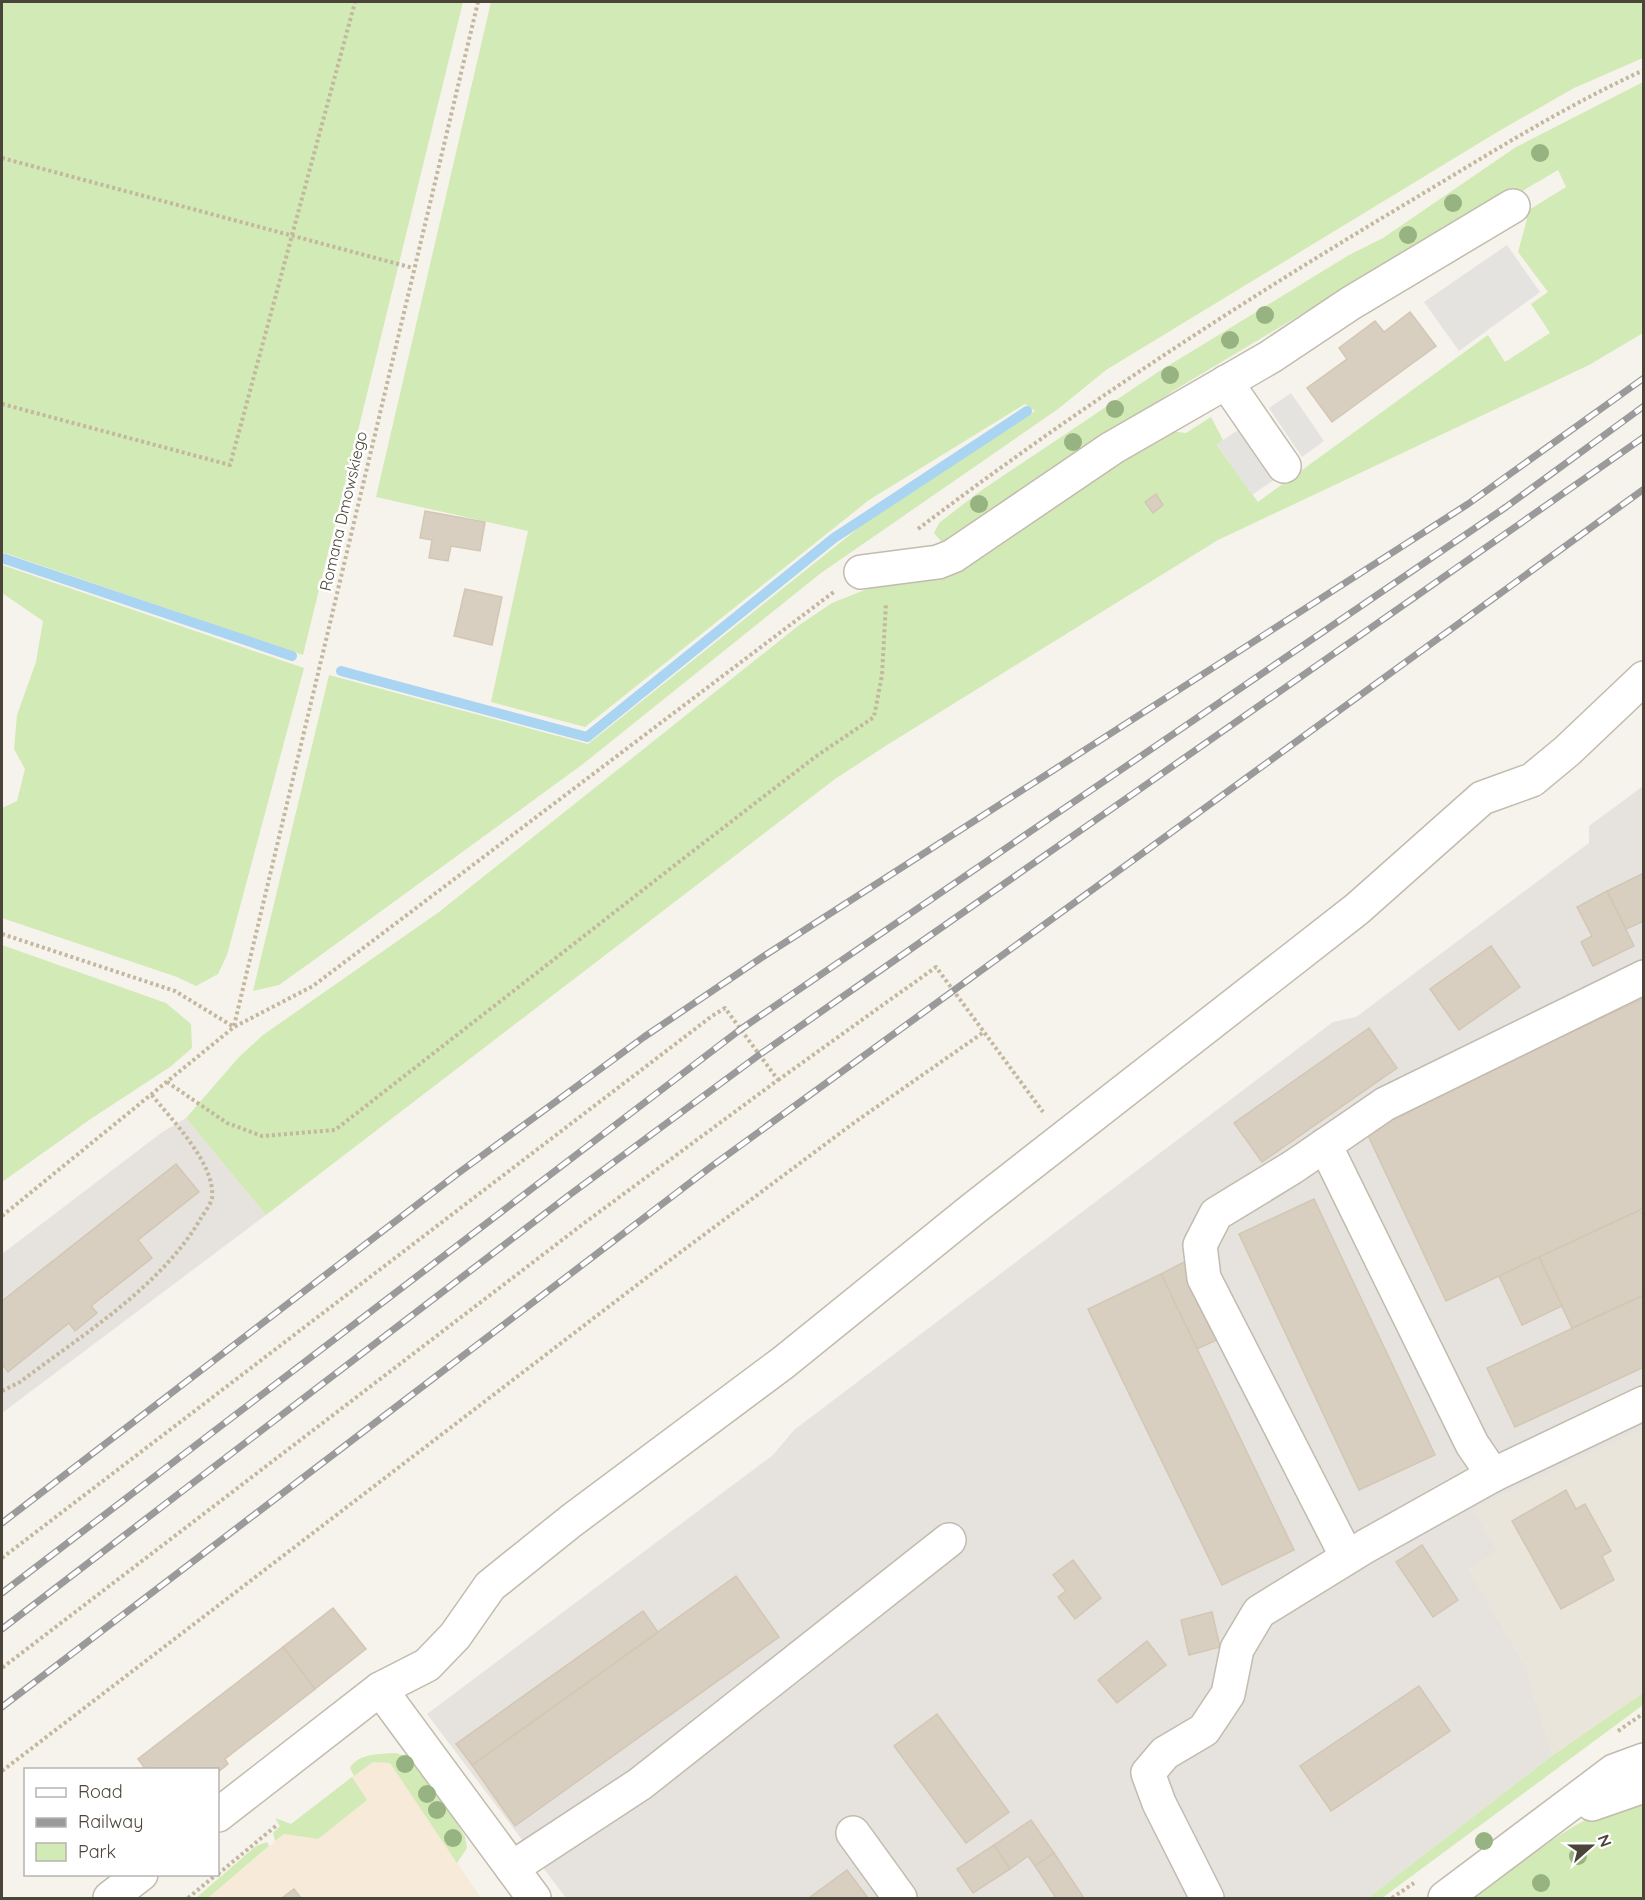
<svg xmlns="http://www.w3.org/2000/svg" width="1645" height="1900" viewBox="0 0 1645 1900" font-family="Quicksand,sans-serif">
<rect width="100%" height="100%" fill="#f6f3ec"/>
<polygon fill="#eae5da" points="1643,1430 1643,1693 1553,1755 1524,1664 1467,1569 1496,1550 1473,1509"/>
<polygon fill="#f7ead8" points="373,1762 390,1763 481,1898 208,1898 284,1834 318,1839 366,1800 352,1777"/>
<g fill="#e6e2dd">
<polygon points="1643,786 1643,1430 1473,1509 1497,1551 1468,1569 1524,1664 1553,1755 1368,1898 566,1898 427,1714 773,1455 794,1430 1333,1022 1356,1017 1589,843 1589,826"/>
<polygon points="186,1118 266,1215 2,1413 2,1254 161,1133"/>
</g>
<g fill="#d2eab5">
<polygon points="2,2 463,2 303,655 2,552"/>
<polygon points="491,2 1643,2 1643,58 1574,88 1499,131 1106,370 1058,409 821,573 583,764 314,960 279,985 253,991 329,675 588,744 906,490 1035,411 1025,404 869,500 585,727 491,702 528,531 376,497"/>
<polygon points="1643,82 1643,333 1589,365 1218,540 887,745 835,779 266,1215 186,1118 239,1057 263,1035 439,912 798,626 832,603 867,589 967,563 1048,506 1170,431 1186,433 1211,417 1223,440 1217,445 1258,502 1488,335 1505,362 1550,333 1531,304 1548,292 1518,252 1527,219 1524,213 1566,187 1558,170 1514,196 1509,190 1173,391 1122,428 1032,482 945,546 934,533 939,523 979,492 1158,372 1349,255 1383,238 1516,147"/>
<polygon points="2,565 304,668 227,955 218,974 196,986 177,977 2,918 2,808 17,801 25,769 14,749 17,715 36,662 43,621 2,593"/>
<polygon points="2,945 166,1003 191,1024 192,1048 170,1067 92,1118 2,1182"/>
<polygon points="1643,1693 1643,1705 1382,1898 1368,1898 1553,1755"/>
<path d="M395,1753l17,5 28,36 25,43 2,11 -10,15 -67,-100 -17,-1 -19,14 -4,-8c8,-15 31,-14 45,-15z"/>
<polygon points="352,1777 367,1800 318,1839 284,1834 275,1841 273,1833 280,1826 275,1818 291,1824"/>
<path d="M1643,1797v101h-172c56,-36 105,-85 172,-101z"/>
<polygon points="267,1842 269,1846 208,1898 196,1898 256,1846"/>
</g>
<g fill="#e5e3e0">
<polygon points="1507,245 1540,292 1459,351 1424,302"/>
<polygon points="1291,393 1324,441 1302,457 1269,408"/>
<polygon points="1238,430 1274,480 1252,495 1217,444"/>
</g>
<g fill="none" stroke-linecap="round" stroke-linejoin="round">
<g stroke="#a9d4f2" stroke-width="10">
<polyline points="2,558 292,656"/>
<polyline points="341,671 587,737 834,538 1027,411"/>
</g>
</g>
<g fill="#d8cfc1" stroke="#d3c7b4" stroke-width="1.5">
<polygon points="1410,312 1436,346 1332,422 1307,388 1347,359 1339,348 1375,321 1384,332"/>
<polygon points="1156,494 1163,505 1153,513 1145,502"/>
<polygon points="425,511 485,522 480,551 451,546 448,561 429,558 432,540 420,538"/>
<polygon points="465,589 502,597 492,645 454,636"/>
<polygon points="1644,873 1644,921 1626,929 1607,891"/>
<polygon points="1607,891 1634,946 1593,966 1581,942 1592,936 1577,907"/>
<polygon points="1491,946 1520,987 1459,1030 1430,989"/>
<polygon points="1644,998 1644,1208 1446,1301 1365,1129"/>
<polygon points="1369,1028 1397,1068 1262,1162 1234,1123"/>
<polygon points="176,1164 199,1192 138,1240 152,1258 91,1306 97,1313 75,1331 69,1323 8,1372 2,1364 2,1301"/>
<polygon points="1314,1199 1435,1455 1359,1490 1239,1234"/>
<polygon points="1640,1210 1644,1217 1644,1295 1572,1328 1539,1257"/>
<polygon points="1539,1257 1562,1306 1522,1325 1499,1276"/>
<polygon points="1184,1262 1221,1338 1197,1349 1161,1274"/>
<polygon points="1161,1274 1294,1550 1222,1585 1088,1309"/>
<polygon points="1644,1295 1644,1367 1515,1427 1487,1368"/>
<polygon points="1566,1490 1576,1509 1585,1504 1611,1551 1602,1556 1614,1580 1561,1609 1512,1521"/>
<polygon points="1422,1545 1458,1600 1433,1617 1396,1562"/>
<polygon points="1073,1560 1101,1598 1075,1619 1058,1597 1066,1591 1053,1575"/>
<polygon points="736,1576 779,1637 515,1826 472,1765"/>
<polygon points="333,1608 366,1649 315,1689 283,1647"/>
<polygon points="643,1611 658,1632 472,1765 456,1744"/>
<polygon points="1212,1612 1220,1647 1189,1655 1181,1620"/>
<polygon points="1147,1641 1166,1665 1117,1703 1098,1680"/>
<polygon points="283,1647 315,1689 225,1759 228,1764 218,1772 218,1770 146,1770 138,1759"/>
<polygon points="1419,1686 1450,1731 1331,1811 1300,1766"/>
<polygon points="937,1714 1009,1812 966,1843 894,1746"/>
<polygon points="1031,1820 1054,1853 1035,1866 1028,1856 1010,1869 994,1845"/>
<polygon points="994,1845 1010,1869 973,1893 957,1869"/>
<polygon points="1054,1853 1084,1898 1056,1898 1035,1866"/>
<polygon points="847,1870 868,1898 809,1898"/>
<polygon points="294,1889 301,1898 282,1898"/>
</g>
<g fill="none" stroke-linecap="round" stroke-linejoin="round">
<g stroke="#c2bbae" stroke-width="36">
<g id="minor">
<polyline points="1226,382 1284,466"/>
<polyline points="861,572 938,562 953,556 1112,448 1270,357 1351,303 1513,206"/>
<polyline points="1325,1145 1472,1444 1493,1475"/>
<polyline points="1347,1557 1204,1278 1200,1245 1216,1214 1293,1167 1385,1104 1644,977"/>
<polyline points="380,1689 534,1898"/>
<polyline points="1592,1804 1644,1786"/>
<polyline points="218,1815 380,1689 427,1665 455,1636 490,1586 571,1521 784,1362 973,1209 1357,909 1482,798 1532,780 1567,751 1644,678"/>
<polyline points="853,1833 900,1898"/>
<polyline points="512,1868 640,1784 949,1540"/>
<polyline points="110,1898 141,1874"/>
<polyline points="1207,1898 1159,1803 1148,1773 1165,1753 1204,1730 1228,1694 1237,1649 1259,1612 1366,1546 1493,1475 1644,1403"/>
<polyline points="1445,1898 1614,1771 1644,1760"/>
</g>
</g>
<g stroke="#c4b79f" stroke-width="4" stroke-dasharray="3 3" stroke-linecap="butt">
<polyline points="2,158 413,268"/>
<polyline points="2,404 230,465 355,2"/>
<path d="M918,529c154,-117 318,-224 484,-323 79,-47 157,-97 242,-136"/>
<polyline points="2,934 175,991 234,1027"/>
<polyline points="234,1026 478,2"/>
<polyline points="778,1080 936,967 1043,1112"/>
<polyline points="167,1082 227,1123 262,1136 335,1130 684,858 815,757 874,717 882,675 886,603"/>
<polyline points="2,1216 234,1027 313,986 835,591"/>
<path d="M2,1391l18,-9c62,-47 142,-96 181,-164 3,-5 10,-14 11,-20 4,-34 -41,-79 -61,-104"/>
<polyline points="2,1558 712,1016 725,1008 778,1080 587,1221 2,1668"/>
<polyline points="1618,1731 1644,1713"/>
<polyline points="2,1771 650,1275 855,1122 984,1032"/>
<polyline points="218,1874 277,1825"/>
<polyline points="188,1898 217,1874"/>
<polyline points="1392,1898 1414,1883"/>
</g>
<use href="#minor" stroke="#fff" stroke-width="33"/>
<g stroke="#9a9a9a" stroke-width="7">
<g id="rail">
<polyline points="2,1523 457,1174 644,1037 764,956 1468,504 1644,378"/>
<polyline points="2,1593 741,1029 1506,507 1644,406"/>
<polyline points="2,1629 568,1196 759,1055 1644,437"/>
<polyline points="2,1707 712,1166 1644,489"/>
</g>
</g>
<use href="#rail" stroke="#fff" stroke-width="4.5" stroke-dasharray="14" stroke-linecap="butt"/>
</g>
<g fill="#97b381">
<circle cx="1540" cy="153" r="9"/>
<circle cx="1453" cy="203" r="9"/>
<circle cx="1408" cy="235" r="9"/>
<circle cx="1265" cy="315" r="9"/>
<circle cx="1230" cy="340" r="9"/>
<circle cx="1170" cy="375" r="9"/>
<circle cx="1115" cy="409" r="9"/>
<circle cx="1073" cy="442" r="9"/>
<circle cx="979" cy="504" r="9"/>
<circle cx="405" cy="1764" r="9"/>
<circle cx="427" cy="1794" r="9"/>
<circle cx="437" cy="1810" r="9"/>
<circle cx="453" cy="1838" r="9"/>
<circle cx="1484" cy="1841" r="9"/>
<circle cx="1578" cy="1856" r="9"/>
<circle cx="1541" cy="1883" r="9"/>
</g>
<g text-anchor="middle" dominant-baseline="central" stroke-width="5" stroke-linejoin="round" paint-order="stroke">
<g font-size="16" fill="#4b4439" stroke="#fff">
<text transform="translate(343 511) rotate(-77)">Romana Dmowskiego</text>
</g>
</g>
<rect width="1645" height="1900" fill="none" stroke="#4b4439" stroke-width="6"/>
<rect x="24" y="1768" width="195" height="108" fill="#ffffff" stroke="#b7b4b0" stroke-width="1.5"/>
<rect x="36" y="1788" width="30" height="9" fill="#ffffff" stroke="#b7b4b0" stroke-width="1.5"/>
<text x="78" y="1798" font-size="18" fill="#4b4439">Road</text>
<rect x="36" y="1818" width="30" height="9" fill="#9a9a9a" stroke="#b7b4b0" stroke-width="1.5"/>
<text x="78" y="1828" font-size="18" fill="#4b4439">Railway</text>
<rect x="36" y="1843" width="30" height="18" fill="#d2eab5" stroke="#b7b4b0" stroke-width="1.5"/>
<text x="78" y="1858" font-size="18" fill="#4b4439">Park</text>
<g transform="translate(1591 1846) rotate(69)" stroke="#ffffff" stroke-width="4.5" paint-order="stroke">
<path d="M0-4.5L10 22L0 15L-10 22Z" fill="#4b4439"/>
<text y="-9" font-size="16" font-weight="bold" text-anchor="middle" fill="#4b4439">N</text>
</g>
</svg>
